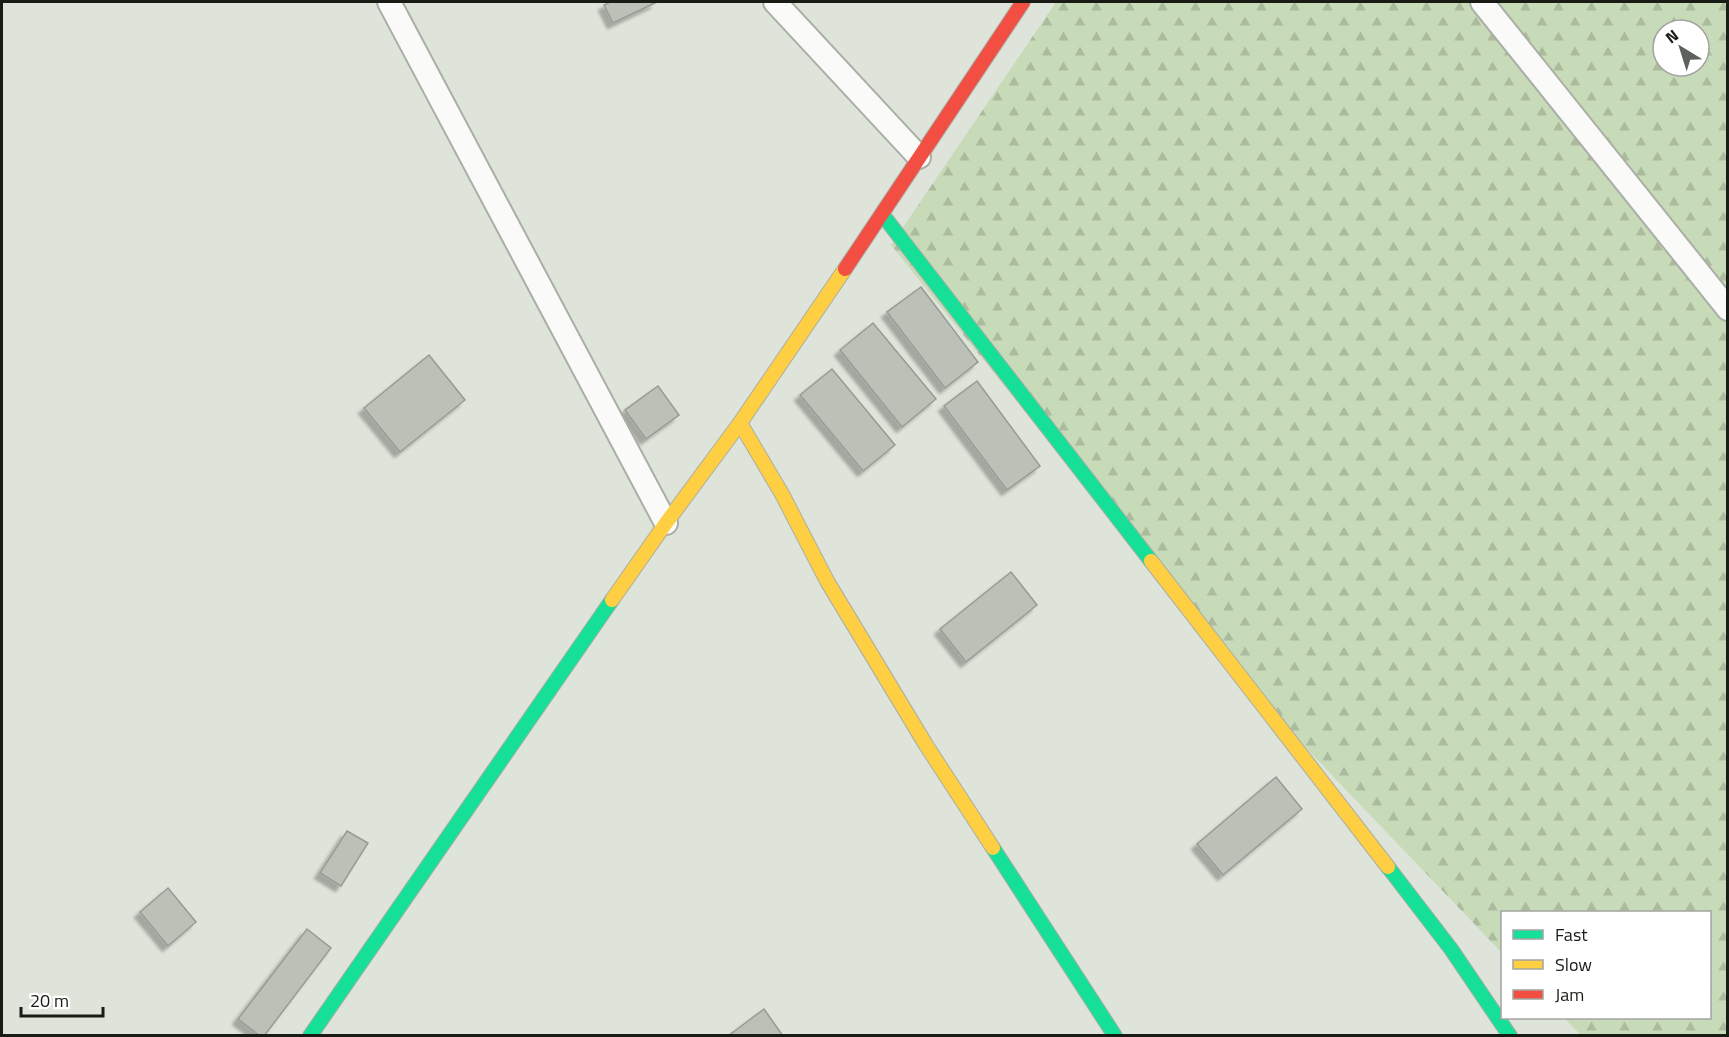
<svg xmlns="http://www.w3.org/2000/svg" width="1729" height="1037" viewBox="0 0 1729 1037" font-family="'Titillium Web',sans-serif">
<defs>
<pattern id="forest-firs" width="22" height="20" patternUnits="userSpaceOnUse" patternTransform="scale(1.5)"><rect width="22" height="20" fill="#c8dbb9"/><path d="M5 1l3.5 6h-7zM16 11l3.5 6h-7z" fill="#abbb9e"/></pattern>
<filter id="shadow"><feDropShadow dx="-5.5" dy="5.5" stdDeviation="1.5" flood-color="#0004"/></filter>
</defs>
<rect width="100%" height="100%" fill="#dee4d9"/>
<path fill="url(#forest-firs)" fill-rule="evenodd" d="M1056,2h671v1033h-146l-17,-17h146v-106h-208v41l-263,-275 -348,-433zM1663,30h36v36h-36z"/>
<g fill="#bcc1b8" stroke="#979b94" stroke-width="1.5" filter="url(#shadow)">
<polygon points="610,2 657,2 613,23 604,5"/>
<polygon points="921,287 978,362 945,388 887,312"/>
<polygon points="873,323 936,399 902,427 840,350"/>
<polygon points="429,355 465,400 400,452 364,408"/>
<polygon points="832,369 895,445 863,471 800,395"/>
<polygon points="977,381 1040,466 1007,490 944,406"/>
<polygon points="658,386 679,415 646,439 625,410"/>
<polygon points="1011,572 1037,605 966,662 940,629"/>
<polygon points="1276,777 1302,809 1223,875 1197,844"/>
<polygon points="347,831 368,843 341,886 320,873"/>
<polygon points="168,888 196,922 168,946 140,912"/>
<polygon points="307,929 331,948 264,1036 260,1036 238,1019"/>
<polygon points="764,1009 783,1036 728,1036"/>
</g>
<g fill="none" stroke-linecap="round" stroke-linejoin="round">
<g stroke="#aaaea6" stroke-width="26">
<g id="street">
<polyline points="389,2 666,523"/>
<polyline points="775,2 919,157"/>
<polyline points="1482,2 1728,309"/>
</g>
</g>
<g stroke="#aaaea6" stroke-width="16">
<g id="fast">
<polyline points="882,214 1151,561"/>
<polyline points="993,848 1115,1036"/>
<polyline points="1388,867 1451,949 1510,1036"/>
<polyline points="310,1036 612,600"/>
</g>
</g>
<g stroke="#aaaea6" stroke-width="16">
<g id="slow">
<polyline points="740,423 782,494 827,581 926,745 993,848"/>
<polyline points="1151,561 1388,867"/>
<polyline points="612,600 666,523 740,423 845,269"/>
</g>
</g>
<g stroke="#aaaea6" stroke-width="16">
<polyline id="jam" points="845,269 1023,2"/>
</g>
<use href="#street" stroke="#fafbf9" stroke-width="22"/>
<use href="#fast" stroke="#16e098" stroke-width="14"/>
<use href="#slow" stroke="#ffcf43" stroke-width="14"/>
<use href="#jam" stroke="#f24e42" stroke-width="14"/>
</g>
<rect width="1729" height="1037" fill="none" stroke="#181c15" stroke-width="6"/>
<rect x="1501" y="911" width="210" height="108" fill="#ffffff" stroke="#a3a4a1" stroke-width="1.5"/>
<rect x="1513" y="930" width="30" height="9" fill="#16e098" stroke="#a3a4a1" stroke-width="1.5"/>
<text x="1555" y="941" font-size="18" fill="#181c15">Fast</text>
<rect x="1513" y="960" width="30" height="9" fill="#ffcf43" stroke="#a3a4a1" stroke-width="1.5"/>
<text x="1555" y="971" font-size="18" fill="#181c15">Slow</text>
<rect x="1513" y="990" width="30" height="9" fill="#f24e42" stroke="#a3a4a1" stroke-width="1.5"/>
<text x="1555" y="1001" font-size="18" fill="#181c15">Jam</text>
<g transform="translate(1681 48) rotate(322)"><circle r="28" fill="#ffffff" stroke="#a3a4a1" stroke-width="1.5"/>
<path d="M0-4.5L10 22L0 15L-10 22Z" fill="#5d625a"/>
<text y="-9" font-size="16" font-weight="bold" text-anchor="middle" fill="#181c15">N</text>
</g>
<path d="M21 1007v9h82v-9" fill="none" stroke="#181c15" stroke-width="3"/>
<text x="30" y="1007" font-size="18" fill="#181c15" stroke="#ffffff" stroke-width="4.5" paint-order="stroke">20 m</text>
</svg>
